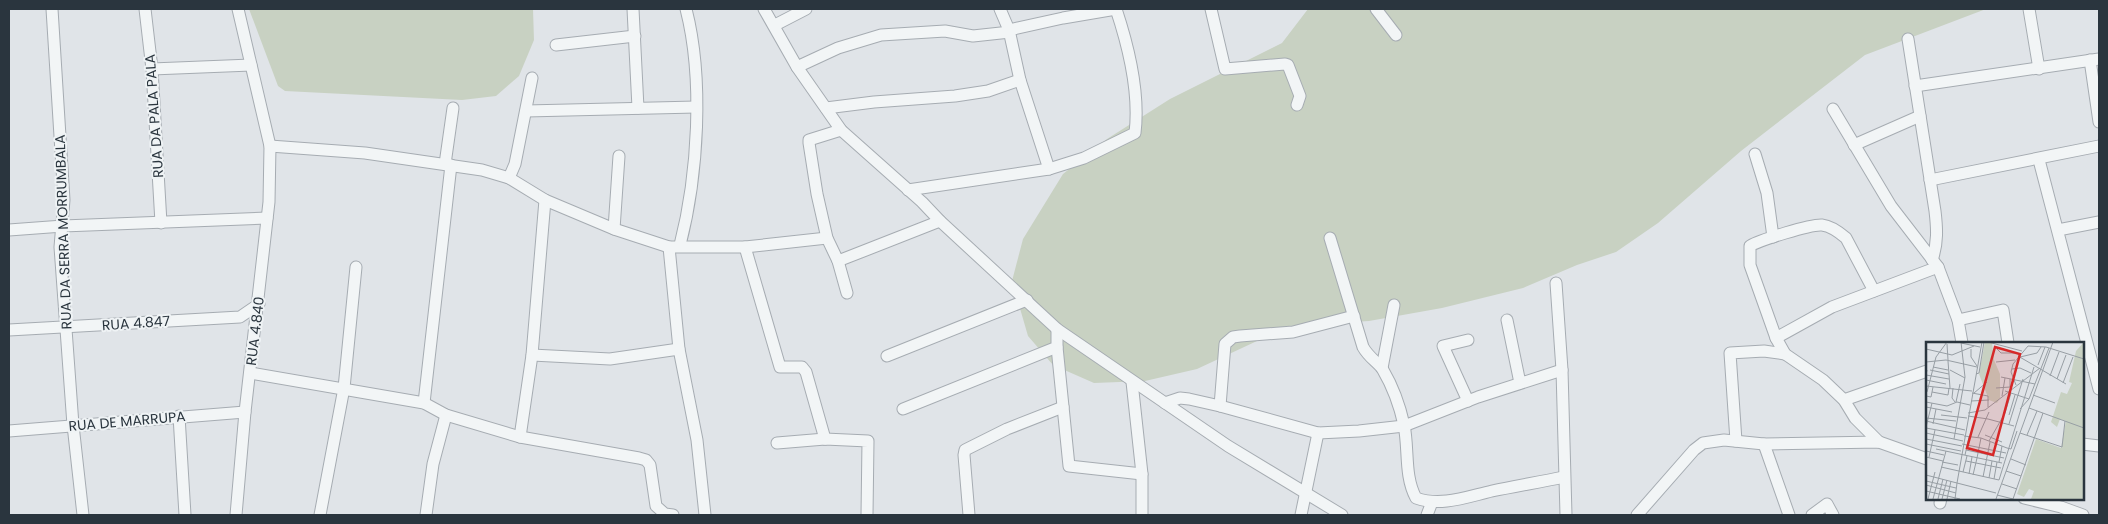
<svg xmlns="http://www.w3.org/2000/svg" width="2108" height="524" viewBox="0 0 2108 524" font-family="Poppins,sans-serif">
<rect width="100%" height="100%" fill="#e0e4e8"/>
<g fill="#c8d1c2">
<polygon points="249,9 533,9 534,40 519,76 496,96 462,100 285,91 278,86"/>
<polygon points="1308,9 1986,9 1865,55 1741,151 1658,223 1616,252 1577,265 1523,288 1442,308 1369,321 1289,326 1197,369 1145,381 1094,383 1053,365 1028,336 1012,281 1023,239 1063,174 1107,139 1170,99 1282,43"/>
</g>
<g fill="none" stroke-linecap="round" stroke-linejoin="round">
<g stroke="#a6acb2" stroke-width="13">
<g id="minor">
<polyline points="52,9 64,200 60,247 73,425 83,515"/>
<polyline points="145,9 152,69 161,223"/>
<polyline points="633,9 638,108"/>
<polyline points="764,9 797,67 841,130 922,202 940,221 1057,329 1228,446 1342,515"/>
<polyline points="1000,9 1009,30 1020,80 1049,169"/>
<polyline points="1211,9 1225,69 1285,64 1288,65 1300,96 1297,105"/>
<polyline points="1376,9 1396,35"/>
<polyline points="2029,9 2039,69"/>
<polyline points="775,25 806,9"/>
<polyline points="1009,30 1063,18 1116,9"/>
<path d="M1908,39l27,172c2,17 3,32 -3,49"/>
<polyline points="556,45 635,36"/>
<polyline points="2090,60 2099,122"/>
<polyline points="797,67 838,48 881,35 945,31 973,36 1010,32"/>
<polyline points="152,69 251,65"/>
<polyline points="1915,86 2099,59"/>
<polyline points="826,108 874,102 955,96 988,91 1020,80"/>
<polyline points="1833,109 1891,206 1938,267 1958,320 1962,343"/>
<polyline points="526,111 696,107"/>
<polyline points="841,130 809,140 809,143 817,194 827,238 838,261 847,293"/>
<polyline points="1854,145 1920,116"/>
<polyline points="270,146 365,153 482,170 509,178 545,200 614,229 669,247 745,247 827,238"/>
<polyline points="1755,154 1767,193 1773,237"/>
<polyline points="2039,160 2099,389"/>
<polyline points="445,164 453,108"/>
<polyline points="509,178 515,164 532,78"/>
<polyline points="1930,180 2099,146"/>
<path d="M908,190l141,-21 35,-11 51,-25c5,-41 -6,-85 -19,-124"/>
<polyline points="614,229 619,156"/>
<polyline points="9,230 63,226 267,218"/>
<polyline points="2058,230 2099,222"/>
<path d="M1330,238l33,109c6,11 16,16 20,23 10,17 17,37 21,55 5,24 0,51 12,73 25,9 50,-1 76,-7 24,-5 48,-9 72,-14"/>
<path d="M680,245c18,-70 24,-166 6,-236"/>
<polyline points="669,247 679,349 697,440 705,515"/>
<polyline points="745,247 780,367 802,367 806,372 825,439"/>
<polyline points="838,261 940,221"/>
<polyline points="1556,283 1562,370 1566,515"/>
<path d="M1874,291l-28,-53c-7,-6 -15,-12 -24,-13 -11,-1 -62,15 -72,21v19l26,73 9,16 38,26 21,20 11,18 24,24"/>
<polyline points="1507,320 1520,383"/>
<polyline points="1958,320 2003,310 2008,343"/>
<polyline points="9,330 240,317 259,304"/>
<polyline points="1776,338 1832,307 1938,267"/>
<polyline points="1057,347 1069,466 1142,474"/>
<polyline points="532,355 610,359 679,349"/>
<polyline points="887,356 1027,300"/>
<polyline points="1382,368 1394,305"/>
<polyline points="250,373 424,403 446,415 520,437 639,458 646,460 650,465 656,506 665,514 673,515"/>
<polyline points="1132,382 1142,474 1142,515"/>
<polyline points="1844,400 1927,371"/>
<polyline points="1468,401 1443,346 1468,340"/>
<polyline points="424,403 451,165"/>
<polyline points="1165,403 1180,398 1189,399 1220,406 1318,433 1359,431 1404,426 1478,397 1562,370"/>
<polyline points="1220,406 1225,344 1233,337 1240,336 1293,332 1354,316"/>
<polyline points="903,409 1057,347 1057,329"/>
<polyline points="179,416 185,515"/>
<polyline points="9,431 245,412"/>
<polyline points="520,437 532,355 545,200"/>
<polyline points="1736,441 1730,353 1764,351 1785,354"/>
<polyline points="777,443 825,439 868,441 867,515"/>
<polyline points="1764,444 1789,515"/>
<polyline points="2082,444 2099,446"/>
<polyline points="2024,498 2061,507 2083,515"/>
<polyline points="1940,503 1941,498"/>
<polyline points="236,515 245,412 269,202 270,146 238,9"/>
<polyline points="320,515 344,388 356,267"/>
<polyline points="426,515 433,464 446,415"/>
<polyline points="969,515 964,455 965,450 1007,429 1063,407"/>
<polyline points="1301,515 1318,433"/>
<polyline points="1427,515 1432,502"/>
<polyline points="1637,515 1694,450 1703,443 1724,440 1764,444 1879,442 1927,459"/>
<polyline points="1812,515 1827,504 1833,515"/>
</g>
</g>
<use href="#minor" stroke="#f2f5f6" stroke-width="11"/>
</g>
<g text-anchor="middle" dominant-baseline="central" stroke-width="4" stroke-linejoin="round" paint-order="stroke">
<g font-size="14" fill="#2a353e" stroke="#eff3f5">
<text transform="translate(154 116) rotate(-94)">RUA DA PALA PALA</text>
<text transform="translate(63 232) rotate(-92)">RUA DA SERRA MORRUMBALA</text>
<text transform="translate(136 323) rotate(-4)">RUA 4.847</text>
<text transform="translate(255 331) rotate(-83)">RUA 4.840</text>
<text transform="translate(127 421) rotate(-5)">RUA DE MARRUPA</text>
</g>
</g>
<g transform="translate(1926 342)">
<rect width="158" height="158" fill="#e0e4e8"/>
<path d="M59,0h7l2,18 6,14v24l-3,5 -8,-3 -10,-26zM157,1v156h-52l3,-8 -5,-2 -5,8 -7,-3 19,-55 25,9 5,-27 -6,-2 -3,8 -6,-5 10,-30 6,2 5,-11 -3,-1 7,-31z" fill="#c8d1c2"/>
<path fill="none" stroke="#979ea4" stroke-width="1" d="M56,0l-25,141 39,10M62,0l34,9M35,1l19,4M21,2l1,16M0,7l26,6 22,-9M45,7v8l6,9M71,7l4,4h15M92,14l48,28M94,15l17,-4 4,-6M22,19l2,27M0,20l20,-2 31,7M70,20l19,-2M112,23l7,-18M7,25l15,3M86,27l8,-1 11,5M1,28l-1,5 23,4M4,28l19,4M24,28l15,8M50,32l3,-1 5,-31M124,34l9,-24M75,35l34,7M131,37l9,-24M0,38l20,4M137,41l10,-26M90,43l-5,-13 2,-8 15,-18 18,1 38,12M0,44l46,5M27,46l-1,10 3,4M70,46l14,-1v-8M79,49l24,8M1,50l9,-35 11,-15M6,50l16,3 1,-7M46,51l16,3v11M48,51l13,-11M107,53l22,8M0,54l5,1 2,-10M76,54l3,-18M45,59l18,-1M0,60l21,4 10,-4 13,3M30,60l4,-18M0,65l26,5M103,66l55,20M94,67l9,-10 20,-51M42,71l17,-3 55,-42M15,73l26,3M83,73l6,-20M42,74l20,3M0,76l30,3M62,77l26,7M0,79l39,9M7,82l3,-15M83,82l14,-45M0,85l6,-24M0,86l38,7M0,91l37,8M94,91l42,14 3,-26M59,93l17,7M101,93l10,-24M38,94l17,2 26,10M52,95l11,-25M0,97l36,7M28,97l11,-62 -4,-35M63,99l16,-28 6,-20M0,102l35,7M36,102l44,9M81,106l4,1 6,-18M10,107l66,14M40,108l38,8M0,109l18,4M39,113l4,-18M0,115l17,4M3,115l6,-27M51,116l4,-20M85,117l15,6M40,119l35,7M16,120l16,3M73,120l3,-16M15,125l58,13M80,129l15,5M37,130l4,-16M43,132l3,-17M0,133l31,8 -2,16M47,133l4,-17M57,135l7,-35M63,136l3,-17M68,137l3,-17M73,138l35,-113M0,139l30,7M76,142l15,5M0,143l30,8M0,149l34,8M71,153l16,4M2,157l7,-27M7,157l13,-48M12,157l5,-20M16,157l5,-19M21,157l4,-18M70,157l57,-157M87,157l30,-86"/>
<path fill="#d62828" fill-opacity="0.15" stroke="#d62828" stroke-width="2.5" d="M69,5l25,7 -27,101 -26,-7z"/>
<rect width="158" height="158" fill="none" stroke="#2a353e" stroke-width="2.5"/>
</g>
<rect width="2108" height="524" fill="none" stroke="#2a353e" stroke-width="20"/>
</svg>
